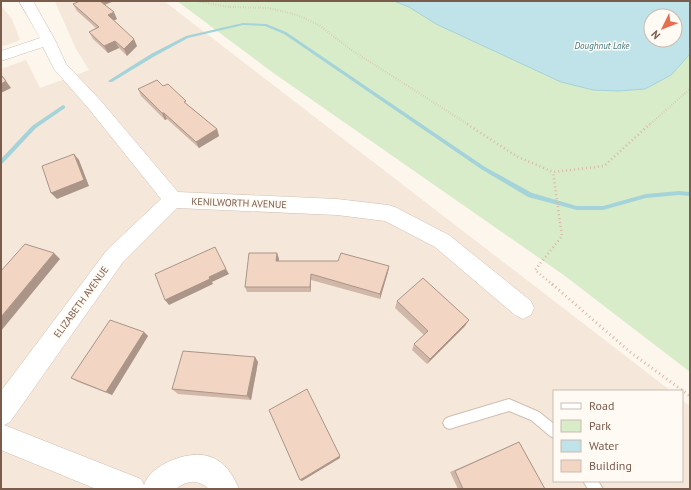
<svg xmlns="http://www.w3.org/2000/svg" width="691" height="490" viewBox="0 0 691 490" font-family="'PT Sans',sans-serif">
<rect width="100%" height="100%" fill="#fdf6ec"/>
<g fill="#f5e8da">
<polygon points="54,1 164,1 671,391 554,391 554,481 682,481 682,400 690,406 690,489 1,489 1,69 26,60 40,88 89,70 76,49 56,4"/>
<polygon points="1,6 12,19 20,40 1,47"/>
</g>
<path fill="#d8ecc9" fill-rule="evenodd" d="M177,1h513v371l-125,-96 -293,-204zM651,16h24v24h-24z"/>
<path fill="#bfe3e8" stroke="#a5d3da" fill-rule="evenodd" d="M394,1h296v53l-19,21 -26,14 -27,2 -25,-1 -32,-8 -125,-58 -27,-17zM651,16h24v24h-24z"/>
<g fill="none" stroke-linecap="round" stroke-linejoin="round">
<g fill="#a5d3da" fill-rule="evenodd">
<polygon points="243,23 266,24 286,32 485,167 532,193 577,206 603,206 646,194 679,191 690,192 690,196 679,195 646,198 603,210 577,210 528,197 481,169 284,34 265,26 243,25 188,38 155,56 112,82 110,82 108,81 151,54 186,36"/>
<polygon points="63,105 65,106 65,108 36,128 3,163 1,164 1,159 32,126"/>
</g>
<g stroke="#d1beb0" stroke-width="2">
<g id="service">
<polygon points="509,399 539,412 554,424 554,438 550,436 531,420 509,411 449,429 445,427 443,423 445,419 449,417"/>
<polygon points="583,481 598,481 603,489 588,489"/>
</g>
</g>
<g stroke="#d1beb0" stroke-width="1">
<path id="minor" d="M19,1h14l22,39 11,24 35,37 77,91 159,7 51,6 7,2 54,28 82,66 3,7 -3,7 -8,4 -8,-4 -80,-68 -50,-26 -48,-6 -160,-7 -54,54 -113,160 -6,3 137,54 3,6c4,-12 15,-19 26,-24 33,-14 56,-5 69,28h-30c-11,-10 -22,-9 -33,0h-80l-95,-39v-59l106,-141 54,-51 -72,-90 -35,-40 -11,-22 -42,14v-10l39,-13z"/>
</g>
<g stroke="#d9b8a5" stroke-width="2" stroke-dasharray="0.5 2" stroke-linecap="butt">
<polyline points="196,1 229,7 268,8 297,15 319,25 350,49 469,125"/>
<polyline points="649,125 690,89"/>
</g>
<g stroke="#d9b8a5" stroke-width="2.5" stroke-dasharray="1 3" stroke-linecap="butt">
<polyline points="467,124 516,156 553,172 604,166 650,124"/>
<polyline points="553,285 535,270 562,236 553,172"/>
</g>
<polyline stroke="#d9b8a5" stroke-width="3" stroke-dasharray="1 3.5" stroke-linecap="butt" points="552,284 630,352 690,396"/>
<use href="#service" fill="#fff" fill-rule="evenodd"/>
<use href="#minor" fill="#fff" fill-rule="evenodd"/>
</g>
<g fill="#d1b7a8">
<polygon points="75,1 114,1 105,5 117,19 114,20 137,46 127,56 119,48 108,53 93,39 89,32 96,28 77,11 73,4 77,3"/>
<polygon points="163,86 188,105 217,129 219,136 199,148 167,119 165,120 141,96 138,89"/>
<polygon points="277,253 279,259 278,261 389,266 388,272 380,299 311,280 311,292 247,292 245,287"/>
<polygon points="397,301 465,326 427,364 412,350 414,344 424,335 395,308"/>
<polygon points="144,332 148,336 112,395 78,382 71,378"/>
<polygon points="255,357 258,362 251,400 178,394 172,389"/>
<polygon points="519,442 545,489 458,489 450,472"/>
</g>
<g fill="#aa9588">
<polygon points="99,1 114,1 101,6"/>
<polygon points="114,12 117,19 111,22 108,15"/>
<polygon points="134,39 137,46 127,56 124,49"/>
<polygon points="115,41 119,48 108,53 104,46"/>
<polygon points="1,74 11,88 1,93"/>
<polygon points="162,113 164,113 167,119 165,120"/>
<polygon points="217,129 219,136 199,148 196,142"/>
<polygon points="74,154 79,160 89,186 57,199 51,193"/>
<polygon points="54,253 60,259 1,331 1,317"/>
<polygon points="277,253 279,259 278,266 276,261"/>
<polygon points="389,266 388,272 380,299 380,294"/>
<polygon points="226,269 229,274 212,282 213,284 169,305 165,300 209,277"/>
<polygon points="311,274 311,292 310,287"/>
<polygon points="469,320 465,326 427,364 430,359"/>
<polygon points="144,332 148,336 112,395 106,392"/>
<polygon points="255,357 258,362 251,400 247,396"/>
<polygon points="340,456 340,458 302,481 300,480"/>
</g>
<g fill="#f3d5c3" stroke="#aa9588">
<polygon points="79,1 100,1 114,12 108,15 134,39 124,49 115,41 104,46 89,32 99,27 73,4 80,1"/>
<polygon points="1,75 6,81 1,84"/>
<polygon points="157,80 163,86 168,84 186,101 184,102 217,129 196,142 164,113 162,113 138,89"/>
<polygon points="74,154 84,180 51,193 42,166"/>
<polygon points="25,244 54,253 1,317 1,271"/>
<polygon points="215,247 226,269 209,277 210,279 165,300 155,274"/>
<polygon points="249,253 277,253 276,261 338,261 341,253 389,266 380,294 311,274 310,287 245,287"/>
<polygon points="423,278 469,320 430,359 414,344 428,331 397,301"/>
<polygon points="110,320 144,332 106,392 71,378"/>
<polygon points="183,351 255,357 247,396 172,389"/>
<polygon points="307,389 340,456 300,480 269,410"/>
<polygon points="519,442 545,489 463,489 455,471"/>
</g>
<g text-anchor="middle" dominant-baseline="central" stroke-width="3" stroke-linejoin="round" paint-order="stroke">
<g font-size="9" font-style="italic" fill="#437c86" stroke="#fffaf3">
<text x="602" y="45">Doughnut Lake</text>
</g>
<g font-size="10" fill="#7a5c4d" stroke="#fffaf3">
<text transform="translate(239 203) rotate(2)">KENILWORTH AVENUE</text>
<text transform="translate(81 302) rotate(-54)">ELIZABETH AVENUE</text>
</g>
</g>
<rect width="691" height="490" fill="none" stroke="#7a5c4d" stroke-width="4"/>
<rect x="553" y="390" width="130" height="92" fill="#fffaf3" stroke="#cabbb1"/>
<rect x="561" y="403" width="20" height="6" fill="#ffffff" stroke="#cabbb1"/>
<text x="589" y="410" font-size="12" fill="#7a5c4d">Road</text>
<rect x="561" y="420" width="20" height="12" fill="#d8ecc9" stroke="#cabbb1"/>
<text x="589" y="430" font-size="12" fill="#7a5c4d">Park</text>
<rect x="561" y="440" width="20" height="12" fill="#bfe3e8" stroke="#cabbb1"/>
<text x="589" y="450" font-size="12" fill="#7a5c4d">Water</text>
<rect x="561" y="460" width="20" height="12" fill="#f3d5c3" stroke="#cabbb1"/>
<text x="589" y="470" font-size="12" fill="#7a5c4d">Building</text>
<g transform="translate(663 28) rotate(227)"><circle r="19" fill="#fffaf3" stroke="#cabbb1"/>
<path d="M0-3L7 15L0 10L-7 15Z" fill="#e76f51"/>
<text y="-6" font-size="11" font-weight="bold" text-anchor="middle" fill="#7a5c4d">N</text>
</g>
</svg>
